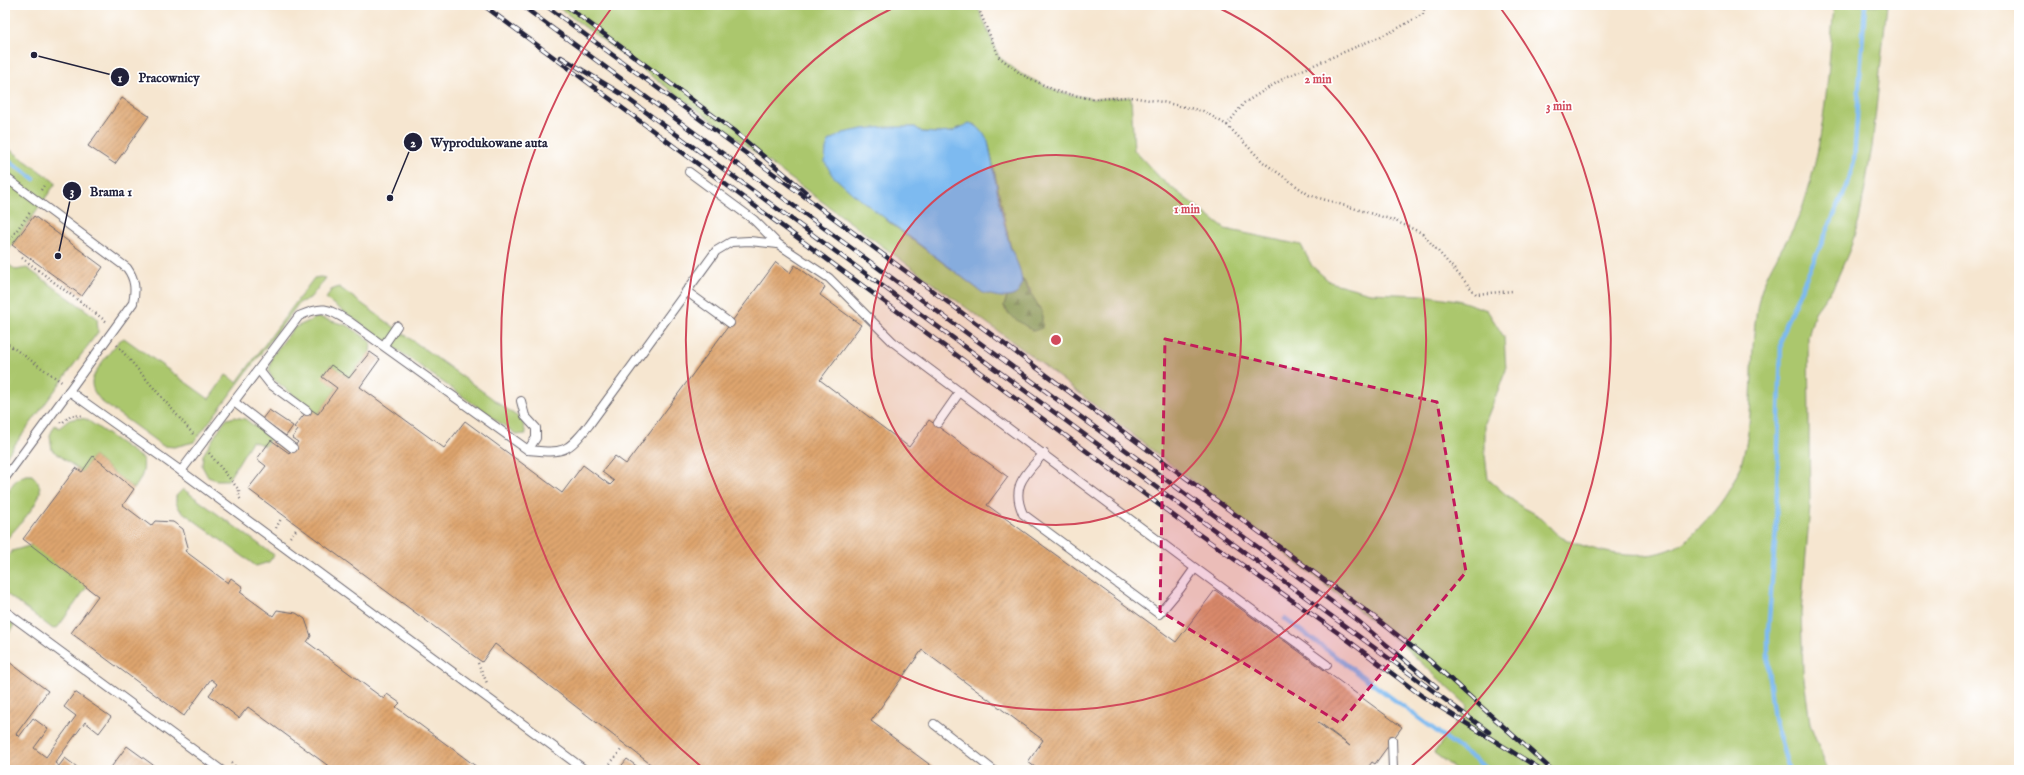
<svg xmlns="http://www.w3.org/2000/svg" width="2024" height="775" viewBox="0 0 2024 775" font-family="'IM FELL English',serif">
<defs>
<pattern id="forest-firs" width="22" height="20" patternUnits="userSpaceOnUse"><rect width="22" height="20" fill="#88ac60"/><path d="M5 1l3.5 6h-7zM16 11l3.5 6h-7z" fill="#6f8c50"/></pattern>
<pattern id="building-hatch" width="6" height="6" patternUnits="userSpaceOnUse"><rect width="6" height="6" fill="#dea56e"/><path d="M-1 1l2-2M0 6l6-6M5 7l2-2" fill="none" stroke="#b4865c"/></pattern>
</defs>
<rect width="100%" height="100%" fill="#fff"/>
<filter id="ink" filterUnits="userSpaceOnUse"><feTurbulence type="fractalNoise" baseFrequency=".025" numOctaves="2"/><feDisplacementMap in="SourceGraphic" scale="8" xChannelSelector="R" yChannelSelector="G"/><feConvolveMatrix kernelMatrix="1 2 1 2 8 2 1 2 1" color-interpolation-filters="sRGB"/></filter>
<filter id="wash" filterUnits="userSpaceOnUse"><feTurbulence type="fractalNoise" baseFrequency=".012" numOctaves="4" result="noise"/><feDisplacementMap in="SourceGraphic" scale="16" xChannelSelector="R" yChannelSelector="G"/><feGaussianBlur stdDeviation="0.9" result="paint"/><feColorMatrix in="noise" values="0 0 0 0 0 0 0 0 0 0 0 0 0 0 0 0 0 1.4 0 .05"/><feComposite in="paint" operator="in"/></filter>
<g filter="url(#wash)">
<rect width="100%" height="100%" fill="#f6e6d0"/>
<g fill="#abc76d" stroke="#667454" fill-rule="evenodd">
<path d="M555,5h422l22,52 22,17 37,18 35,7 38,-2 3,53 28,30 63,49 76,16 11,21 18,16 40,11 53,2 35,5 29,10 17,27 2,33 -21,53v32l3,24c11,9 20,18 31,26 8,5 17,8 24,15 6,5 12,15 20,18 37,16 91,29 125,1 7,-6 13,-14 20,-21 16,-17 29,-38 35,-61 14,-53 4,-109 17,-162 8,-31 31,-56 42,-86 23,-66 26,-135 32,-204h53l-15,142 -13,74 -9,28 -16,37 -19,26 -7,25 2,170 -9,106 2,58 7,53 18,46h-371l-23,-17 34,-47 -68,-63 -375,-292zM975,124l13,17 22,104 10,30 11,16 2,40 -27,-20 -2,-5 3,-9 -24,-4 -97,-73 -23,-91 52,-2 7,5 14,1 16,-1 8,-5z"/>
<polygon points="5,146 56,183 5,255"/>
<polygon points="5,262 16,270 27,268 97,318 98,332 5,458"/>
<path d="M320,277l6,1 -16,20 -11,5 -105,139 -20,5 -11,-1 -61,-44c-4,-5 -10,-11 -10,-19 0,-11 20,-33 27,-42l5,-3 85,61 17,-24 11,7 77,-104z"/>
<polygon points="339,287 522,420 526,434 517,435 326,299 331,290"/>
<polygon points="318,317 349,326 371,342 370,352 349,378 331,365 323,377 337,388 318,414 273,379 269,372 272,356 294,328"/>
<polygon points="235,417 245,419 271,438 265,446 252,441 228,480 216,480 208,477 202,466 203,455 221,426 227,419"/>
<path d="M77,418l9,1 57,40c2,13 -2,20 -9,30l-41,-33 -11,16 -30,-22 -2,-15 5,-10 4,3 10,-8z"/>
<path d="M26,475h6c5,5 9,11 8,17 -2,14 -26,38 -35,49 0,-23 -5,-58 21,-66z"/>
<polygon points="183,489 274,555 269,562 256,566 180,510 176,503 176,496"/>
<polygon points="32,545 87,587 58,627 53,629 5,593 5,561 12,551"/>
<polygon points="5,619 14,625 5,639"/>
</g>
<polygon fill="url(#forest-firs)" stroke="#55674e" points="1020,275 1042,312 1042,328 1033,331 1011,316 1004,306 1007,297 1015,295 1022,282"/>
<path fill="#7dbaf0" stroke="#506e96" d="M969,123c10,2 14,10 19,18 7,34 12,71 22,105 4,11 15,29 11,41 -6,16 -26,9 -38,6l-131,-100 -20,-18 -7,-13 1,-13 3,-8 14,-8 20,-4 24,-2h28l7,5 14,1 16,-1z"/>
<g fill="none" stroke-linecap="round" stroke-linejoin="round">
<g stroke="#7dbaf0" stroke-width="4.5">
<polyline points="5,158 34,179"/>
<polyline points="1285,619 1489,770"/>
<polyline points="1789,770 1774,719 1768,669 1768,633 1776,528 1781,341 1785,325 1848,184 1854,161 1865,5"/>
</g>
</g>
<g id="blocks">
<g fill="url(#building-hatch)" fill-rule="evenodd">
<polygon points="122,98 149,116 115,164 88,146"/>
<polygon points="34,216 103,267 82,296 12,245"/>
<path d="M776,262l14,11 5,-8 30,22 -5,8 41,30 -41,55 89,67 20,-27 79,57 -21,28 189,137 39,-52 187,137 -27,37 -3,-2 -6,8h-327l-11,-8 15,-22 -121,-90 -51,71 66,49h-279l-163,-126 -13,18 -234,-173 18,-23 -9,-7 14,-19 18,13 9,-11 -6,-4 6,-8 -4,-3 13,-16 2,-3 9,6 19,-26 -15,-11 9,-12 18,13 21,-26 10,7 -20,28 84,61 21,-27 97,72 21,-28 27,20 4,-4 -12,-9 13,-16 11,8zM1319,722l31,24 -32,-23z"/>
<polygon points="269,410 293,426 286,436 262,419"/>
<polygon points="93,456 134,489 123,505 151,526 155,521 173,522 183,529 188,547 185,551 228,583 231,578 243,587 240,592 273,616 277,610 296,613 305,619 311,636 307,642 384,699 387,694 400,703 396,707 481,770 334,770 248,707 239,718 209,695 217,684 211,679 184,716 71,633 98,596 23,539 76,468 82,472"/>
<polygon points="5,659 48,691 16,734 19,737 33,718 48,729 34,748 46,757 76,716 64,707 75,692 111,717 99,733 85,722 55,763 59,766 65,758 81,770 5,770"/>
<polygon points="127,746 160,770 109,770"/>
<polygon points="627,759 642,770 618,770"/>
</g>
</g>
</g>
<g filter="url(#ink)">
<use href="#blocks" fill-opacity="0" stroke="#6c676f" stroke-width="1"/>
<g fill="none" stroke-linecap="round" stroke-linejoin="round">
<g stroke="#6c676f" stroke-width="10">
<g id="lane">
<polyline points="689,172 754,220 778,244"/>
<path d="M5,177l122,91c8,11 9,21 6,35l-64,88"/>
<polyline points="686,291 730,323"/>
<polyline points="384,345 397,326"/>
<polyline points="259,370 270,384 307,411"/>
<polyline points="521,401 525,416 536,428 536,438 528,450"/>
<polyline points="234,402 293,448"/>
<polyline points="938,423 959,393"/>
<polyline points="181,471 585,770"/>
<path d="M5,478l64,-87 112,80 118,-155c25,-11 28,-8 51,6l178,128c35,3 38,4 61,-25l127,-174 15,-9 18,-1 29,3 51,34 64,64 302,226 -15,21 -21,25 -136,-100c-13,-29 3,-40 21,-61"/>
<polyline points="1195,568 1327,665"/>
<polyline points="5,611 221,770"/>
<polyline points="934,724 993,770"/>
<polyline points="1392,740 1393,770"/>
</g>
</g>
<g stroke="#6c676f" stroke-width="2.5" stroke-dasharray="1 3" stroke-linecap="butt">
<polyline points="977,5 999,57 1021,74 1058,92 1093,99 1131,97 1162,102 1203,111 1227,125 1244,103 1286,77 1393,31 1423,14 1425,5"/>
<polyline points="1227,125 1263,162 1309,195 1393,220 1422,233 1476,294 1513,291"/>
<polyline points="41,190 45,184"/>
<polyline points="5,246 31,211"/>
<polyline points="22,258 107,322"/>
<polyline points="5,342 63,383"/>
<polyline points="117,345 194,435"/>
<polyline points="60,422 62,423 71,415 84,416"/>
<polyline points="209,453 239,490 239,497 241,500"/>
<polyline points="276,528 281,519"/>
<polyline points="290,537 296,530"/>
<polyline points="478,663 487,683"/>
<polyline points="231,763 240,770"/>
<polyline points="605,770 621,750"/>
</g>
<use href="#lane" stroke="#fff" stroke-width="8"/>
<g stroke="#22223b" stroke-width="4.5">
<g id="rail">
<polyline points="483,5 1193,530 1341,635 1422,696 1537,767"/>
<polyline points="521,5 1358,621 1437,687"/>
<polyline points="545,5 1377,619 1429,660 1552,770"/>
<polyline points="565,5 734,131 808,194"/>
<polyline points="561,57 620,93 1489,732"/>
</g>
</g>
<use href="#rail" stroke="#fff" stroke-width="3" stroke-dasharray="9" stroke-linecap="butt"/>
</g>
</g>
<path fill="#c2185b" fill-opacity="0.2" stroke="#c2185b" stroke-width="3" stroke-dasharray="8 5" stroke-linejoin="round" d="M1165,339l272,63 29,170 -126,151 -180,-112z"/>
<circle cx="1056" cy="340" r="185" fill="#d1495b" fill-opacity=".12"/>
<g fill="none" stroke="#d1495b" stroke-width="2">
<circle cx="1056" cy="340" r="185"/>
<path d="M1215 6A370 370 0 1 1 897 6"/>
<path d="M703 768A555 555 0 0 1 613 6M1499 6A555 555 0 0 1 1409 768"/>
</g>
<circle cx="1056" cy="340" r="6" fill="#d1495b" stroke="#fff" stroke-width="2"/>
<g font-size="12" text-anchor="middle" font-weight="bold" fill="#d1495b" stroke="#fff" stroke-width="3.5" stroke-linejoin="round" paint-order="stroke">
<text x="1318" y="83">2 min</text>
<text x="1559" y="110">3 min</text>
<text x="1187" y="213">1 min</text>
</g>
<path fill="none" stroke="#22223b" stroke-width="1.5" d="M34 55L120 77M390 198L413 142M58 256L72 191"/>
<g fill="#22223b" stroke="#fff" stroke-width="1.5">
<circle cx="34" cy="55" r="4"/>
<circle cx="390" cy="198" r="4"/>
<circle cx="58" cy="256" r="4"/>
<circle cx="120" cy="77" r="10"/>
<circle cx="413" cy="142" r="10"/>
<circle cx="72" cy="191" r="10"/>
</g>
<g font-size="12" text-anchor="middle" font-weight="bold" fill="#fff">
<text x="120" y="82">1</text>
<text x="413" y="147">2</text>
<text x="72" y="195">3</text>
</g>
<g font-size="13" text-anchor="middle" font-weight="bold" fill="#22223b" stroke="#fff" stroke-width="3.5" stroke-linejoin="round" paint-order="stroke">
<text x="169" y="82">Pracownicy</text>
<text x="489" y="147">Wyprodukowane auta</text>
<text x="111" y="196">Brama 1</text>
</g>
<rect width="2024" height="775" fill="none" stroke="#fff" stroke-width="20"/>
</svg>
